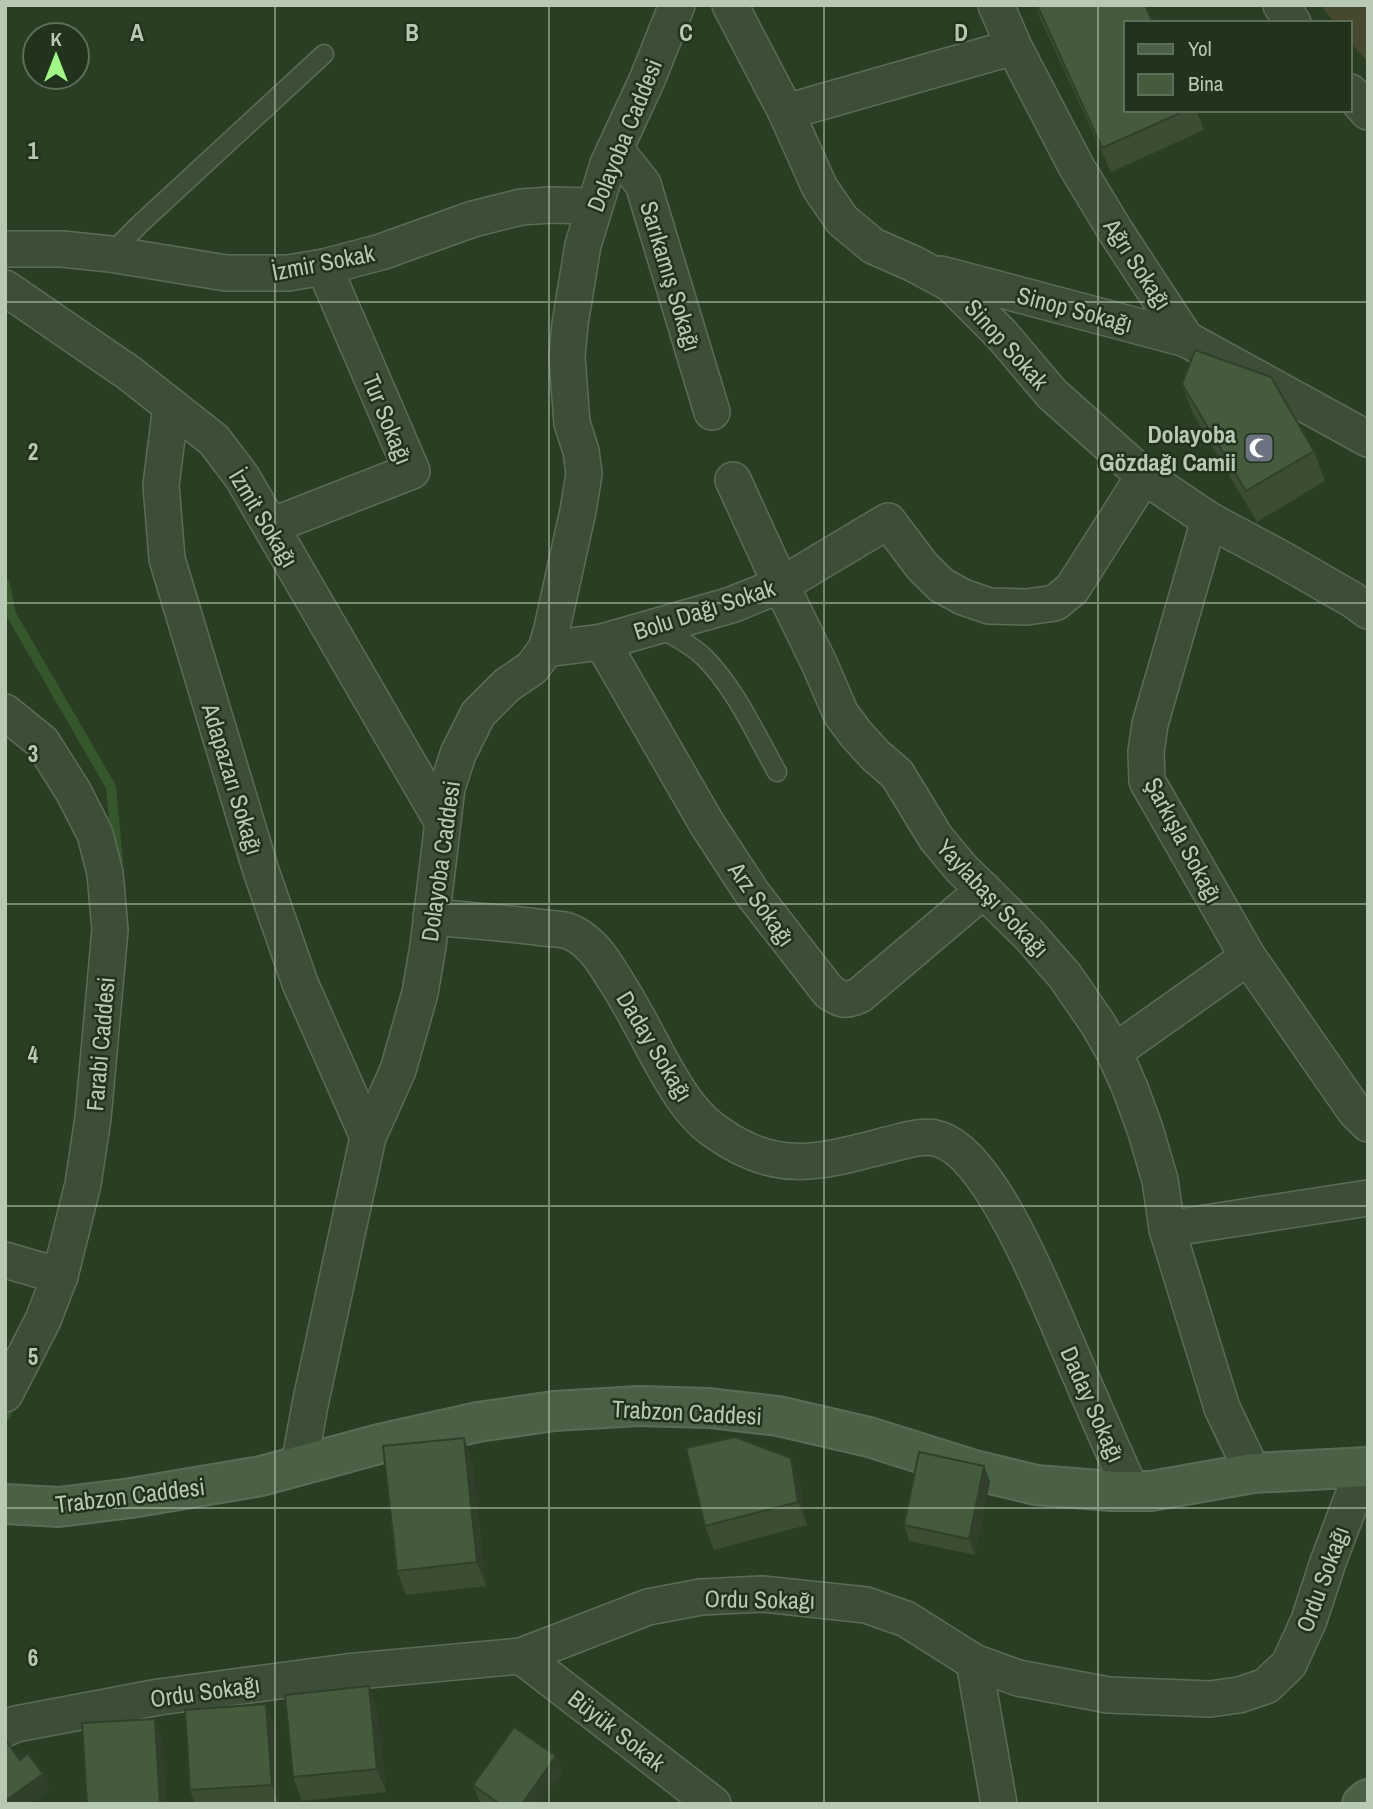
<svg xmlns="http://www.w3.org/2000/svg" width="1373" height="1809" viewBox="0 0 1373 1809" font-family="'Archivo Narrow',sans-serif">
<rect width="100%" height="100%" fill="#2a3e24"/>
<polygon fill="#464830" points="1320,5 1368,5 1368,62 1350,42 1350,23 1335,23"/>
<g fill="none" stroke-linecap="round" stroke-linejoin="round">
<g stroke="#36562b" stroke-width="10">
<polyline points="5,584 11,614 111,787 118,861"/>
<polyline points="5,1416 13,1399"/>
</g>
<g stroke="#5b6c56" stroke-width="21">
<g id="lane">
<polyline points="110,254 141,223 324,54"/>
<path d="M656,626c16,9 34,18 47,30 33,33 52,77 74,116"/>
</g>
</g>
<g stroke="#5b6c56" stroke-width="38">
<g id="street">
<polyline points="730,5 786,112 820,188 842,220 873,246 914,264 951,284 1002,335 1052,394 1144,476 1209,520 1280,558 1353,600 1368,611"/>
<polyline points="996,5 1014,47 1076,166 1116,232 1186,339 1368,439"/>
<polyline points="1281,5 1293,23"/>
<polyline points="1350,92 1368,112"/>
<polyline points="786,112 1014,47"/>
<polyline points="615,149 643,184 712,412"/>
<polyline points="5,249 62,249 110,254 226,273 288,273 324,267 381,252 473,219 521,207 551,205 594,206"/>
<polyline points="941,274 1186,339"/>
<polyline points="5,288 129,373 214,440 242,477 442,821"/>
<polyline points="171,406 161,485 167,559 261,871 300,983 368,1137"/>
<polyline points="733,480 781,585 819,663 841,714 856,734 875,755 897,774 936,838 961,868 1030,936 1065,976 1098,1024 1114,1052 1130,1088 1145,1129 1160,1180 1167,1229 1222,1408 1253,1473"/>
<polyline points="1209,520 1150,724 1146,752 1147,781 1248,957 1355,1111 1368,1124"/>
<polyline points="271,526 412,471 324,267"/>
<path d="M602,642l105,182 45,69 77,99c13,8 16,10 31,3l124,-105"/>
<polyline points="546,649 602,642 731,605 781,585 888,521 922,566 941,585 963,597 989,606 1027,607 1055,603 1072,589 1144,476"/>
<polyline points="5,712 42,742 73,791 95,834 105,873 110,930 93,1118 83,1184 60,1276 43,1320 5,1394"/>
<path d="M431,917c36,3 71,6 106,10 10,2 22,1 31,4 20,7 34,27 44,44 18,27 32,55 47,83 14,25 30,54 53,71 63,47 106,34 175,16 17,-4 35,-11 52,-6 54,16 110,165 133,217 19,45 39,90 59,135"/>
<polyline points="1114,1052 1248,957"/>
<polyline points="1167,1229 1368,1198"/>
<polyline points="5,1260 60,1276"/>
<polyline points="299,1465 311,1400 368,1137 398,1070 420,993 428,946 447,788 458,754 478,714 507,685 532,668 546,649 552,628 578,511 584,474 581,451 572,423 567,357 570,324 583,245 608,164 647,80 677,5"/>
<polyline points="521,1656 713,1804"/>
<polyline points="974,1662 999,1804"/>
<polyline points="5,1729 16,1724 159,1697 346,1672 521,1656 648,1607 701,1597 762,1594 866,1605 906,1619 974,1662 1018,1678 1108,1695 1210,1699 1239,1695 1266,1686 1289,1664 1309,1620 1328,1562 1364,1467"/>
</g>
</g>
<g stroke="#5b6c56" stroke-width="42">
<g id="secondary">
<polyline points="5,1504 59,1507 131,1498 261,1476 379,1444 478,1422 554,1411 639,1406 709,1408 778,1416 869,1437 974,1470 1036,1485 1112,1491 1151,1491 1253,1473 1368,1467"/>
<polyline points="1362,1804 1368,1799"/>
</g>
</g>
<use href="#lane" stroke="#3d4e38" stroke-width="18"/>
<use href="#street" stroke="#3d4e38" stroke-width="35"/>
<use href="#secondary" stroke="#4b6145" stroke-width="38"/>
</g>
<g fill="#3b4e34">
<polygon points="1036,5 1145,5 1126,110 1196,110 1204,130 1111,172 1040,18"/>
<polygon points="1182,384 1314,451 1325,481 1257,522 1193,414"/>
<polygon points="464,1438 472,1461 486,1586 406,1595 397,1571"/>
<polygon points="984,1466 990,1482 975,1555 909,1541 904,1525"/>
<polygon points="799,1481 807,1525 714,1550 705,1526"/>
<polygon points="369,1686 377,1710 386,1792 302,1801 293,1777"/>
<polygon points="275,1728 280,1804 195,1804 190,1790"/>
<polygon points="556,1756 562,1772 539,1804 483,1804 479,1801 473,1785"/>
</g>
<g fill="#30402b">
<polygon points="464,1438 472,1461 486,1586 477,1562"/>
<polygon points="791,1458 799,1481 807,1525 798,1502"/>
<polygon points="984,1466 990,1482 975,1555 969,1539"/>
<polygon points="369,1686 377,1710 386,1792 377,1769"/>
<polygon points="266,1704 275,1728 280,1804 279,1804 272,1785"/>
<polygon points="155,1719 163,1742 167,1804 160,1804"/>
<polygon points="556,1756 562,1772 539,1804 522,1804"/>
<polygon points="43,1774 49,1791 30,1804 5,1804 5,1801"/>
</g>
<g fill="#455b3d" stroke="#30402b" stroke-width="2">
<polygon points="1037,5 1145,5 1153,23 1126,23 1126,110 1187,110 1102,148"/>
<polygon points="1195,350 1271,377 1314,451 1246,491 1182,384"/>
<polygon points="735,1437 791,1458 798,1502 705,1526 686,1448"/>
<polygon points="464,1438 477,1562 397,1571 383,1446"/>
<polygon points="919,1452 984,1466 969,1539 904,1525"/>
<polygon points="369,1686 377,1769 293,1777 285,1695"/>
<polygon points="266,1704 272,1785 190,1790 185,1710"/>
<polygon points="155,1719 160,1804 87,1804 82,1723"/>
<polygon points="514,1727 556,1756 522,1804 500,1804 473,1785"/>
<polygon points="5,1739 20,1760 28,1754 43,1774 5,1801"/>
</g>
<path fill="none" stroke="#b8c9b3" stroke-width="2" stroke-opacity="0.55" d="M275,5v1799M549,5v1799M824,5v1799M1098,5v1799M5,302h1363M5,603h1363M5,904h1363M5,1206h1363M5,1508h1363"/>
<defs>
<g id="mosque-square" transform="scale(1.575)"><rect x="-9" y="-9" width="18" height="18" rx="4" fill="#6b7280" stroke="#22331d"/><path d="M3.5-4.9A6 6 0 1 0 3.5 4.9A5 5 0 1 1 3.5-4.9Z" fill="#fff"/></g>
</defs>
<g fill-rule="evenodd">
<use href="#mosque-square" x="1259" y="448"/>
</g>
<g text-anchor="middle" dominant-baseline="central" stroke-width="5" stroke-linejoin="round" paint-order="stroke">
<g font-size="24" fill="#b8c9b3" stroke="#22331d">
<text transform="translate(624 135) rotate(-68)">Dolayoba Caddesi</text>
<text transform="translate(323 262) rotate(-11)">İzmir Sokak</text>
<text transform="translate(1138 264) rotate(57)">Ağrı Sokağı</text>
<text transform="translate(671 276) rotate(73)">Sarıkamış Sokağı</text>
<text transform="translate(1075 309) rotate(15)">Sinop Sokağı</text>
<text transform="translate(1007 344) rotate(48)">Sinop Sokak</text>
<text transform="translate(388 419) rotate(68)">Tur Sokağı</text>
<text transform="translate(264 518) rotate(59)">İzmit Sokağı</text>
<text transform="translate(704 609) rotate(-18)">Bolu Dağı Sokak</text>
<text transform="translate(233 779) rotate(73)">Adapazarı Sokağı</text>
<text transform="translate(1184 840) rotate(62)">Şarkışla Sokağı</text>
<text transform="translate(440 861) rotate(-82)">Dolayoba Caddesi</text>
<text transform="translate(993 898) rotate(47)">Yaylabaşı Sokağı</text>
<text transform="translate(762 904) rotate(55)">Arz Sokağı</text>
<text transform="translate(100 1044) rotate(-85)">Farabi Caddesi</text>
<text transform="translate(655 1046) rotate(59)">Daday Sokağı</text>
<text transform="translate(1093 1404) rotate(66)">Daday Sokağı</text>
<text transform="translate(687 1412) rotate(3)">Trabzon Caddesi</text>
<text transform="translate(130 1495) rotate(-7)">Trabzon Caddesi</text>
<text transform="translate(1322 1579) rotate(-70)">Ordu Sokağı</text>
<text transform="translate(760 1599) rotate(1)">Ordu Sokağı</text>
<text transform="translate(205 1691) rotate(-8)">Ordu Sokağı</text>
<text transform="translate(617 1730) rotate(38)">Büyük Sokak</text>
</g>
<g font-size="24" font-weight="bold" fill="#b8c9b3" stroke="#22331d" text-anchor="end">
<text x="1236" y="434">Dolayoba<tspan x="1236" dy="28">Gözdağı Camii</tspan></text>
</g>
</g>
<g font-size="23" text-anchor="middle" font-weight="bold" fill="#b8c9b3" stroke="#22331d" stroke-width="5" stroke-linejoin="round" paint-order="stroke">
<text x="137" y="41">A</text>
<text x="412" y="41">B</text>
<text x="686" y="41">C</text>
<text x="961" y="41">D</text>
<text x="33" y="159">1</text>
<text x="33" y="460">2</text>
<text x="33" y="762">3</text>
<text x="33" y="1063">4</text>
<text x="33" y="1365">5</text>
<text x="33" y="1666">6</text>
</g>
<rect width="1373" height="1809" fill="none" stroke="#b8c9b3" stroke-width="14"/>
<rect x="1124" y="21" width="228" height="91" fill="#22331d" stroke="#5e6f59" stroke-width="2"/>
<rect x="1138" y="44" width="35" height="10" fill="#4b6145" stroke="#5e6f59" stroke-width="2"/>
<text x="1188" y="56" font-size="21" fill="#b8c9b3">Yol</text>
<rect x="1138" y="74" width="35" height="21" fill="#455b3d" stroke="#5e6f59" stroke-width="2"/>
<text x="1188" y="91" font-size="21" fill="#b8c9b3">Bina</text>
<g transform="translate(56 56)"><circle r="33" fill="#22331d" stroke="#5e6f59" stroke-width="2"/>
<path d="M0-5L12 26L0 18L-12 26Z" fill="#a1f988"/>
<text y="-10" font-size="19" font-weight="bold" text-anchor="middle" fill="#b8c9b3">K</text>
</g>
</svg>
